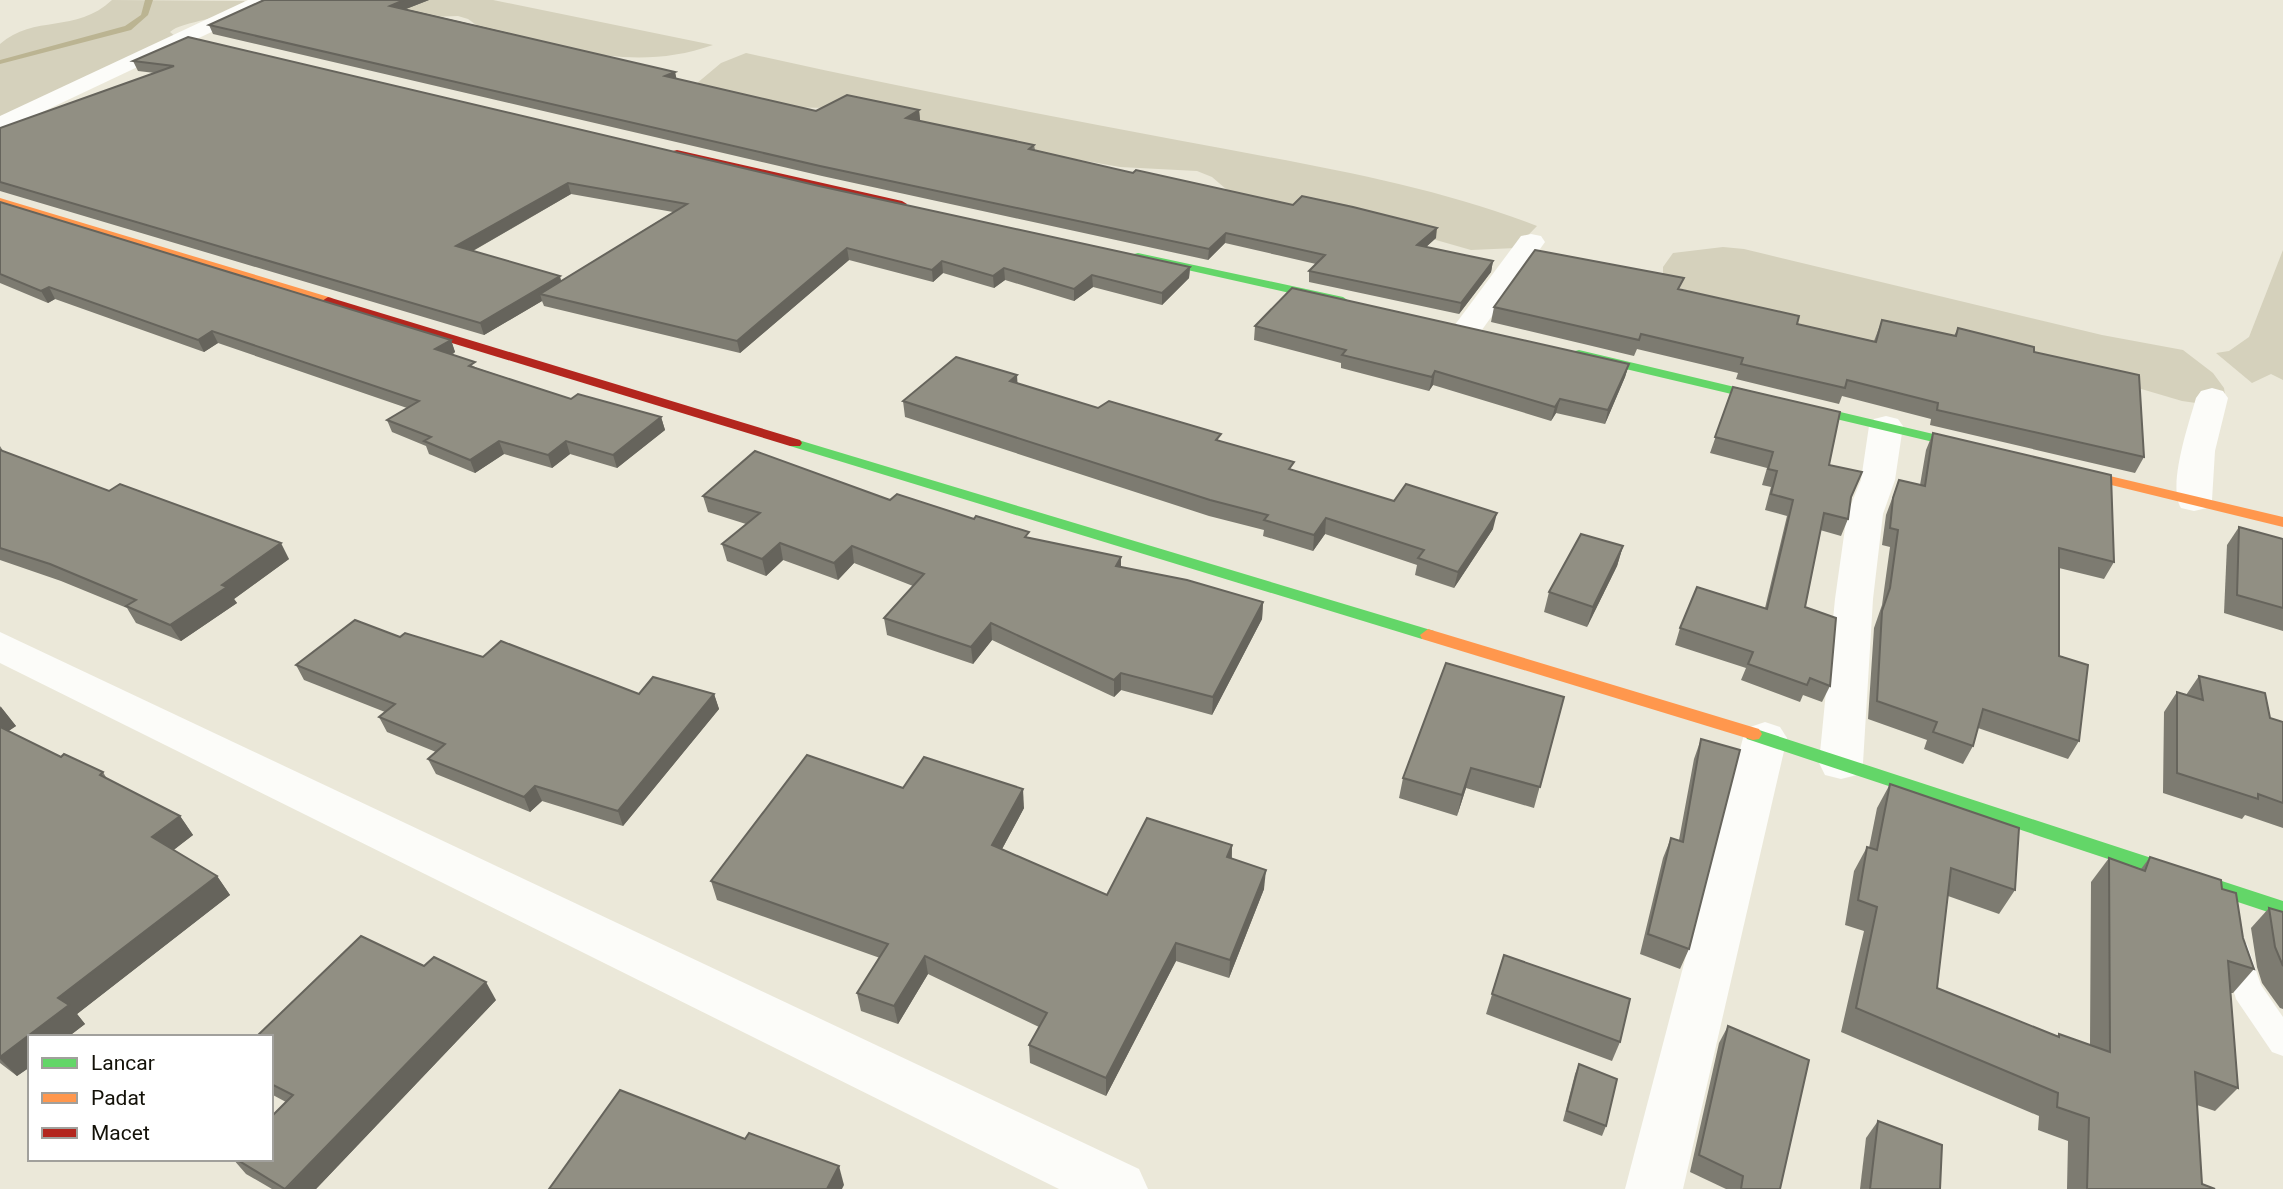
<svg xmlns="http://www.w3.org/2000/svg" width="2283" height="1189" viewBox="0 0 2283 1189" font-family="Roboto,sans-serif">
<rect width="100%" height="100%" fill="#ebe8d9"/>
<g fill="#d5d1bc">
<path d="M112,0l133,1c-17,20 -63,19 -75,31l6,5 -176,80v-73c34,-30 76,-10 112,-44z"/>
<path d="M311,0h182l220,45c-82,29 -154,1 -234,-18l-11,-8 -10,-3 -27,1z"/>
<path d="M746,53c143,32 287,60 431,87 120,23 246,42 360,86l-21,22 -45,2 -42,-12 -189,-37 -28,-24 -15,-6 -77,-4 -68,-12 -220,-47 -60,-1 -76,-23 25,-21z"/>
<polygon points="1723,247 1744,249 2102,335 2183,350 2213,373 2224,388 2225,395 2203,404 2182,401 2138,388 1965,351 1834,340 1682,289 1663,278 1663,267 1673,253"/>
<polygon points="2283,250 2283,380 2271,374 2252,383 2216,353 2229,351 2249,337"/>
</g>
<g fill="none" stroke-linecap="round" stroke-linejoin="round">
<polygon fill="#bbb492" fill-rule="evenodd" points="145,0 153,0 148,15 131,30 0,64 0,60 125,26 141,15"/>
<polygon fill="#fcfcf9" fill-rule="evenodd" points="2237,940 2247,944 2261,985 2283,1017 2283,1056 2272,1052 2236,999 2222,953 2227,944"/>
<g fill="#fcfcf9" fill-rule="evenodd">
<polygon points="248,0 274,0 271,4 0,132 0,116"/>
<polygon points="1531,234 1541,236 1545,242 1479,334 1468,337 1457,334 1453,328 1457,322 1521,236"/>
<path d="M2212,388l11,3 5,7 -13,53 -3,49 -5,8 -13,3 -13,-3c-14,-22 8,-85 15,-110l5,-7z"/>
<polygon points="1886,416 1898,419 1903,426 1895,480 1883,514 1873,599 1863,763 1857,775 1841,779 1825,775 1819,763 1835,599 1847,514 1861,480 1869,426 1874,419"/>
<polygon points="0,632 1139,1169 1148,1189 1059,1189 0,663"/>
<polygon points="1765,722 1780,727 1787,738 1683,1189 1625,1189 1743,738 1750,727"/>
</g>
<g fill="#63d668" fill-rule="evenodd">
<polygon points="1138,253 1343,297 1349,301 1343,305 1134,258 1134,254"/>
<polygon points="1579,350 1984,446 1991,450 1984,454 1575,357 1575,351"/>
<polygon points="795,439 1434,631 1436,635 1434,639 1422,639 790,446 788,443 790,440"/>
<polygon points="1753,728 2283,901 2283,917 1747,739 1744,734 1747,729"/>
</g>
<g fill="#ff974d" fill-rule="evenodd">
<polygon points="0,198 332,298 334,301 328,305 324,304 0,204"/>
<polygon points="2059,464 2283,517 2283,527 2054,471 2052,468"/>
<polygon points="1428,629 1759,729 1762,734 1759,739 1753,740 1422,639 1420,635"/>
</g>
<g fill="#b3261e" fill-rule="evenodd">
<polygon points="677,150 902,201 907,204 902,207 673,155 673,151"/>
<polygon points="328,297 800,440 802,443 800,446 790,446 324,304 322,301"/>
</g>
</g>
<g fill="#7d7b71" fill-rule="evenodd">
<polygon points="264,0 429,0 406,9 675,72 676,79 816,111 919,110 920,120 918,121 1034,145 1035,150 1133,173 1436,238 1426,247 1493,261 1491,272 1459,314 1309,282 1309,271 1316,264 1225,243 1208,260 822,176 213,34 209,25"/>
<path d="M188,37l631,149 371,81 -1,11 -27,27 -69,-18 -19,14 -69,-21 -11,8 -51,-15 -10,9 -84,-22 -109,93 -196,-47 -2,-5 -58,34 -484,-144v-63l155,-55 -17,-2 -5,-10zM571,194l102,18 -112,69 -88,-30z"/>
<polygon points="0,202 451,340 455,352 452,355 477,368 571,399 661,417 665,430 617,468 570,454 552,468 504,454 475,473 429,454 426,446 392,432 387,420 407,408 218,343 204,352 55,299 48,303 0,283"/>
<polygon points="1680,289 1797,324 1874,341 1882,320 1954,336 1958,328 2034,352 2144,457 2135,473 1930,425 1931,419 1842,396 1839,404 1736,379 1738,373 1637,349 1634,356 1491,322 1494,307"/>
<polygon points="1255,326 1629,364 1625,377 1605,424 1556,413 1551,421 1433,385 1429,391 1341,368 1341,363 1254,340"/>
<polygon points="1017,383 1098,408 1221,442 1293,471 1394,501 1493,529 1454,588 1415,575 1417,565 1325,534 1313,551 1263,536 1264,530 1209,516 905,417 903,401"/>
<polygon points="1733,387 1829,465 1851,497 1848,519 1841,536 1820,530 1805,607 1830,686 1822,702 1803,695 1800,702 1741,680 1746,668 1675,645 1680,628 1765,608 1787,516 1765,510 1771,487 1762,485 1767,468 1710,453"/>
<polygon points="1933,433 2114,562 2104,579 2059,568 2059,656 2079,741 2068,759 1978,728 1973,746 1963,764 1924,749 1927,740 1868,719 1874,628 1882,605 1890,547 1882,545 1886,515 1899,480 1920,485 1926,450"/>
<polygon points="0,446 3,451 289,559 234,599 237,603 181,641 136,623 127,608 61,581 0,560"/>
<polygon points="703,496 890,500 1030,538 1121,567 1263,602 1262,619 1212,715 1121,690 1114,697 992,640 973,664 887,635 884,618 913,586 854,563 838,580 783,560 766,576 727,561 722,544 746,524 708,512"/>
<polygon points="2239,527 2283,539 2283,631 2224,613 2227,545"/>
<polygon points="1623,546 1617,566 1587,627 1544,612 1549,592"/>
<polygon points="400,637 639,694 714,694 719,709 623,826 542,801 530,812 436,774 428,759 436,752 387,732 379,717 385,712 304,680 296,665"/>
<polygon points="2199,676 2270,718 2283,722 2283,828 2245,815 2242,819 2163,793 2164,712 2177,692 2186,695"/>
<polygon points="1564,697 1534,808 1466,788 1457,816 1399,798 1403,778"/>
<polygon points="0,706 16,726 8,731 61,757 103,772 107,779 180,816 193,835 173,850 217,876 230,895 77,1014 85,1024 68,1037 30,1037 30,1067 17,1076 0,1063"/>
<polygon points="1701,739 1689,949 1680,969 1640,954 1663,858 1671,838 1679,840 1694,759"/>
<polygon points="1890,784 2015,890 1999,914 1948,896 1937,988 2057,1036 2059,1034 2090,1045 2091,882 2109,858 2141,869 2150,857 2222,889 2243,938 2254,969 2233,993 2230,993 2238,1088 2215,1111 2197,1105 2202,1184 2215,1189 2067,1189 2068,1141 2038,1130 2039,1116 1841,1032 1864,931 1845,925 1854,871 1867,847 1869,848 1877,808"/>
<polygon points="903,788 1024,808 1002,849 1107,895 1232,845 1232,859 1264,889 1229,978 1176,961 1106,1096 1030,1063 1029,1045 1039,1027 928,974 898,1024 861,1011 857,993 880,958 717,900 711,881"/>
<polygon points="2269,908 2283,912 2283,1009 2280,1008 2262,983 2257,967 2251,928"/>
<polygon points="1504,955 1620,1042 1612,1061 1486,1014"/>
<polygon points="496,1000 316,1189 272,1189 246,1174 233,1159 271,1159 286,1102 271,1094 271,1037"/>
<polygon points="1728,1026 1780,1189 1726,1189 1690,1172 1719,1043"/>
<polygon points="1579,1064 1606,1126 1602,1136 1563,1121 1575,1074"/>
<polygon points="1878,1121 1940,1189 1860,1189 1866,1138"/>
</g>
<g fill="#66645c">
<polygon points="404,0 429,0 393,14 390,6"/>
<polygon points="675,72 677,81 665,76"/>
<polygon points="919,110 920,120 907,128 906,118"/>
<polygon points="568,183 571,194 460,258 456,246"/>
<polygon points="1437,228 1436,238 1416,256 1417,245"/>
<polygon points="1226,233 1225,243 1208,260 1209,249"/>
<polygon points="847,248 849,260 740,353 737,341"/>
<polygon points="942,261 943,273 933,282 932,270"/>
<polygon points="1493,261 1491,272 1459,314 1461,303"/>
<polygon points="1190,267 1189,278 1162,305 1162,293"/>
<polygon points="1004,268 1005,280 994,288 993,276"/>
<polygon points="1092,275 1093,287 1074,301 1074,289"/>
<polygon points="560,276 563,288 540,294 542,301 484,335 480,323"/>
<polygon points="49,287 55,299 48,303 41,291"/>
<polygon points="212,331 218,343 204,352 198,340"/>
<polygon points="451,340 455,352 440,361 435,349"/>
<polygon points="1629,364 1625,377 1605,424 1608,410"/>
<polygon points="1435,371 1433,385 1429,391 1432,377"/>
<polygon points="1017,375 1018,390 1010,381"/>
<polygon points="1560,399 1556,413 1551,421 1555,407"/>
<polygon points="661,417 665,430 617,468 613,455"/>
<polygon points="499,441 504,454 475,473 470,460"/>
<polygon points="566,441 570,454 552,468 548,455"/>
<polygon points="1497,513 1493,529 1454,588 1458,572"/>
<polygon points="1326,518 1325,534 1313,551 1314,535"/>
<polygon points="281,543 289,559 234,599 237,603 181,641 170,625 222,585"/>
<polygon points="780,543 783,560 766,576 762,559"/>
<polygon points="852,546 854,563 838,580 834,563"/>
<polygon points="1623,546 1617,566 1587,627 1593,607"/>
<polygon points="1121,557 1121,574 1116,566"/>
<polygon points="1263,602 1262,619 1212,715 1213,697"/>
<polygon points="991,623 992,640 973,664 971,647"/>
<polygon points="1121,673 1121,690 1114,697 1114,680"/>
<polygon points="714,694 719,709 623,826 618,811"/>
<polygon points="1,707 16,726 0,737 0,708"/>
<polygon points="1471,768 1466,788 1457,816 1462,795"/>
<polygon points="535,786 542,801 530,812 524,797"/>
<polygon points="1023,789 1024,808 994,864 992,845"/>
<polygon points="180,816 193,835 166,856 152,837"/>
<polygon points="1232,845 1231,863 1227,857"/>
<polygon points="1266,870 1264,889 1229,978 1230,960"/>
<polygon points="217,876 230,895 77,1014 85,1024 68,1037 30,1037 30,1067 17,1076 0,1059 0,1057 58,998"/>
<polygon points="1176,943 1176,961 1106,1096 1106,1078"/>
<polygon points="925,956 928,974 898,1024 894,1006"/>
<polygon points="486,982 496,1000 316,1189 286,1189"/>
<polygon points="839,1166 844,1185 842,1189 827,1189"/>
</g>
<g fill="#918f83" stroke="#66645c" stroke-width="2">
<polygon points="264,0 404,0 390,6 675,72 665,76 816,111 847,95 919,110 906,118 1034,145 1029,149 1133,173 1136,170 1293,205 1302,196 1353,207 1437,228 1417,245 1493,261 1461,303 1309,271 1325,255 1226,233 1209,249 820,166 209,25"/>
<polygon points="188,37 819,186 1190,267 1162,293 1092,275 1074,289 1004,268 993,276 942,261 932,270 847,248 737,341 540,294 687,204 568,183 456,246 560,276 480,323 0,182 0,128 174,66 133,61"/>
<polygon points="0,202 451,340 435,349 475,362 469,366 571,399 578,394 661,417 613,455 566,441 548,455 499,441 470,460 424,441 431,437 387,420 419,401 212,331 198,340 49,287 41,291 0,274"/>
<polygon points="1535,250 1684,278 1678,289 1799,316 1797,324 1876,342 1882,320 1956,336 1958,328 2034,347 2034,352 2139,375 2144,457 1937,410 1938,403 1847,380 1845,388 1741,364 1743,358 1641,334 1639,340 1494,307"/>
<polygon points="1292,288 1629,364 1608,410 1560,399 1555,407 1435,371 1432,377 1342,355 1346,350 1255,326"/>
<polygon points="956,357 1017,375 1010,381 1098,408 1109,401 1221,434 1216,440 1294,462 1289,469 1394,501 1406,484 1497,513 1458,572 1418,558 1424,550 1326,518 1314,535 1264,520 1268,515 1210,500 903,401"/>
<polygon points="1733,387 1840,412 1829,465 1862,472 1851,497 1848,519 1824,513 1805,607 1836,618 1830,686 1810,678 1807,685 1748,664 1753,652 1680,628 1697,587 1767,609 1793,500 1771,494 1777,471 1768,469 1773,452 1715,437"/>
<polygon points="1933,433 2111,475 2114,562 2059,548 2059,656 2088,665 2079,741 1983,709 1973,746 1933,732 1937,722 1877,701 1882,611 1890,588 1898,530 1890,528 1893,498 1899,480 1925,486"/>
<polygon points="0,450 109,491 120,484 281,543 222,585 227,587 170,625 126,606 136,600 50,564 0,548"/>
<polygon points="755,451 890,500 897,494 974,519 976,516 1029,532 1025,537 1121,557 1116,566 1187,580 1263,602 1213,697 1121,673 1114,680 991,623 971,647 884,618 924,574 852,546 834,563 780,543 762,559 722,544 760,513 703,496"/>
<polygon points="2239,527 2283,539 2283,608 2237,595"/>
<polygon points="1581,534 1623,546 1593,607 1549,592"/>
<polygon points="355,620 400,637 405,633 483,657 501,641 639,694 653,677 714,694 618,811 535,786 524,797 428,759 445,744 379,717 395,704 296,665"/>
<polygon points="1446,663 1564,697 1540,787 1471,768 1462,795 1403,778"/>
<polygon points="2199,676 2265,693 2270,718 2283,722 2283,803 2258,794 2258,799 2177,773 2177,692 2203,700"/>
<polygon points="0,727 61,757 64,754 103,772 100,775 180,816 152,837 217,876 58,998 69,1005 0,1057"/>
<polygon points="1701,739 1740,750 1689,949 1648,934 1671,838 1683,842"/>
<polygon points="807,755 903,788 924,757 1023,789 992,845 1107,895 1147,818 1232,845 1227,857 1266,870 1230,960 1176,943 1106,1078 1029,1045 1047,1013 925,956 894,1006 857,993 888,944 711,881"/>
<polygon points="1890,784 2019,828 2015,890 1951,868 1937,988 2059,1037 2059,1034 2110,1052 2109,858 2145,871 2150,857 2221,880 2222,889 2236,893 2243,938 2254,969 2228,961 2238,1088 2195,1072 2202,1184 2215,1189 2087,1189 2089,1118 2057,1107 2058,1093 1856,1008 1877,907 1858,900 1867,847 1877,850"/>
<polygon points="2269,908 2283,912 2283,966 2275,947"/>
<polygon points="361,936 424,966 434,957 486,982 285,1189 236,1159 271,1159 271,1117 293,1095 271,1084 271,1037 256,1037"/>
<polygon points="1504,955 1630,999 1620,1042 1492,994"/>
<polygon points="1728,1026 1809,1060 1780,1189 1741,1189 1743,1176 1699,1155"/>
<polygon points="1579,1064 1617,1079 1606,1126 1567,1111"/>
<polygon points="620,1090 745,1139 749,1133 839,1166 827,1189 549,1189"/>
<polygon points="1878,1121 1942,1145 1940,1189 1870,1189"/>
</g>
<rect x="28" y="1035" width="245" height="126" fill="#ffffff" stroke="#a1a09c" stroke-width="2"/>
<rect x="42" y="1058" width="35" height="10" fill="#63d668" stroke="#a1a09c" stroke-width="2"/>
<text x="91" y="1070" font-size="21" fill="#131108">Lancar</text>
<rect x="42" y="1093" width="35" height="10" fill="#ff974d" stroke="#a1a09c" stroke-width="2"/>
<text x="91" y="1105" font-size="21" fill="#131108">Padat</text>
<rect x="42" y="1128" width="35" height="10" fill="#b3261e" stroke="#a1a09c" stroke-width="2"/>
<text x="91" y="1140" font-size="21" fill="#131108">Macet</text>
</svg>
